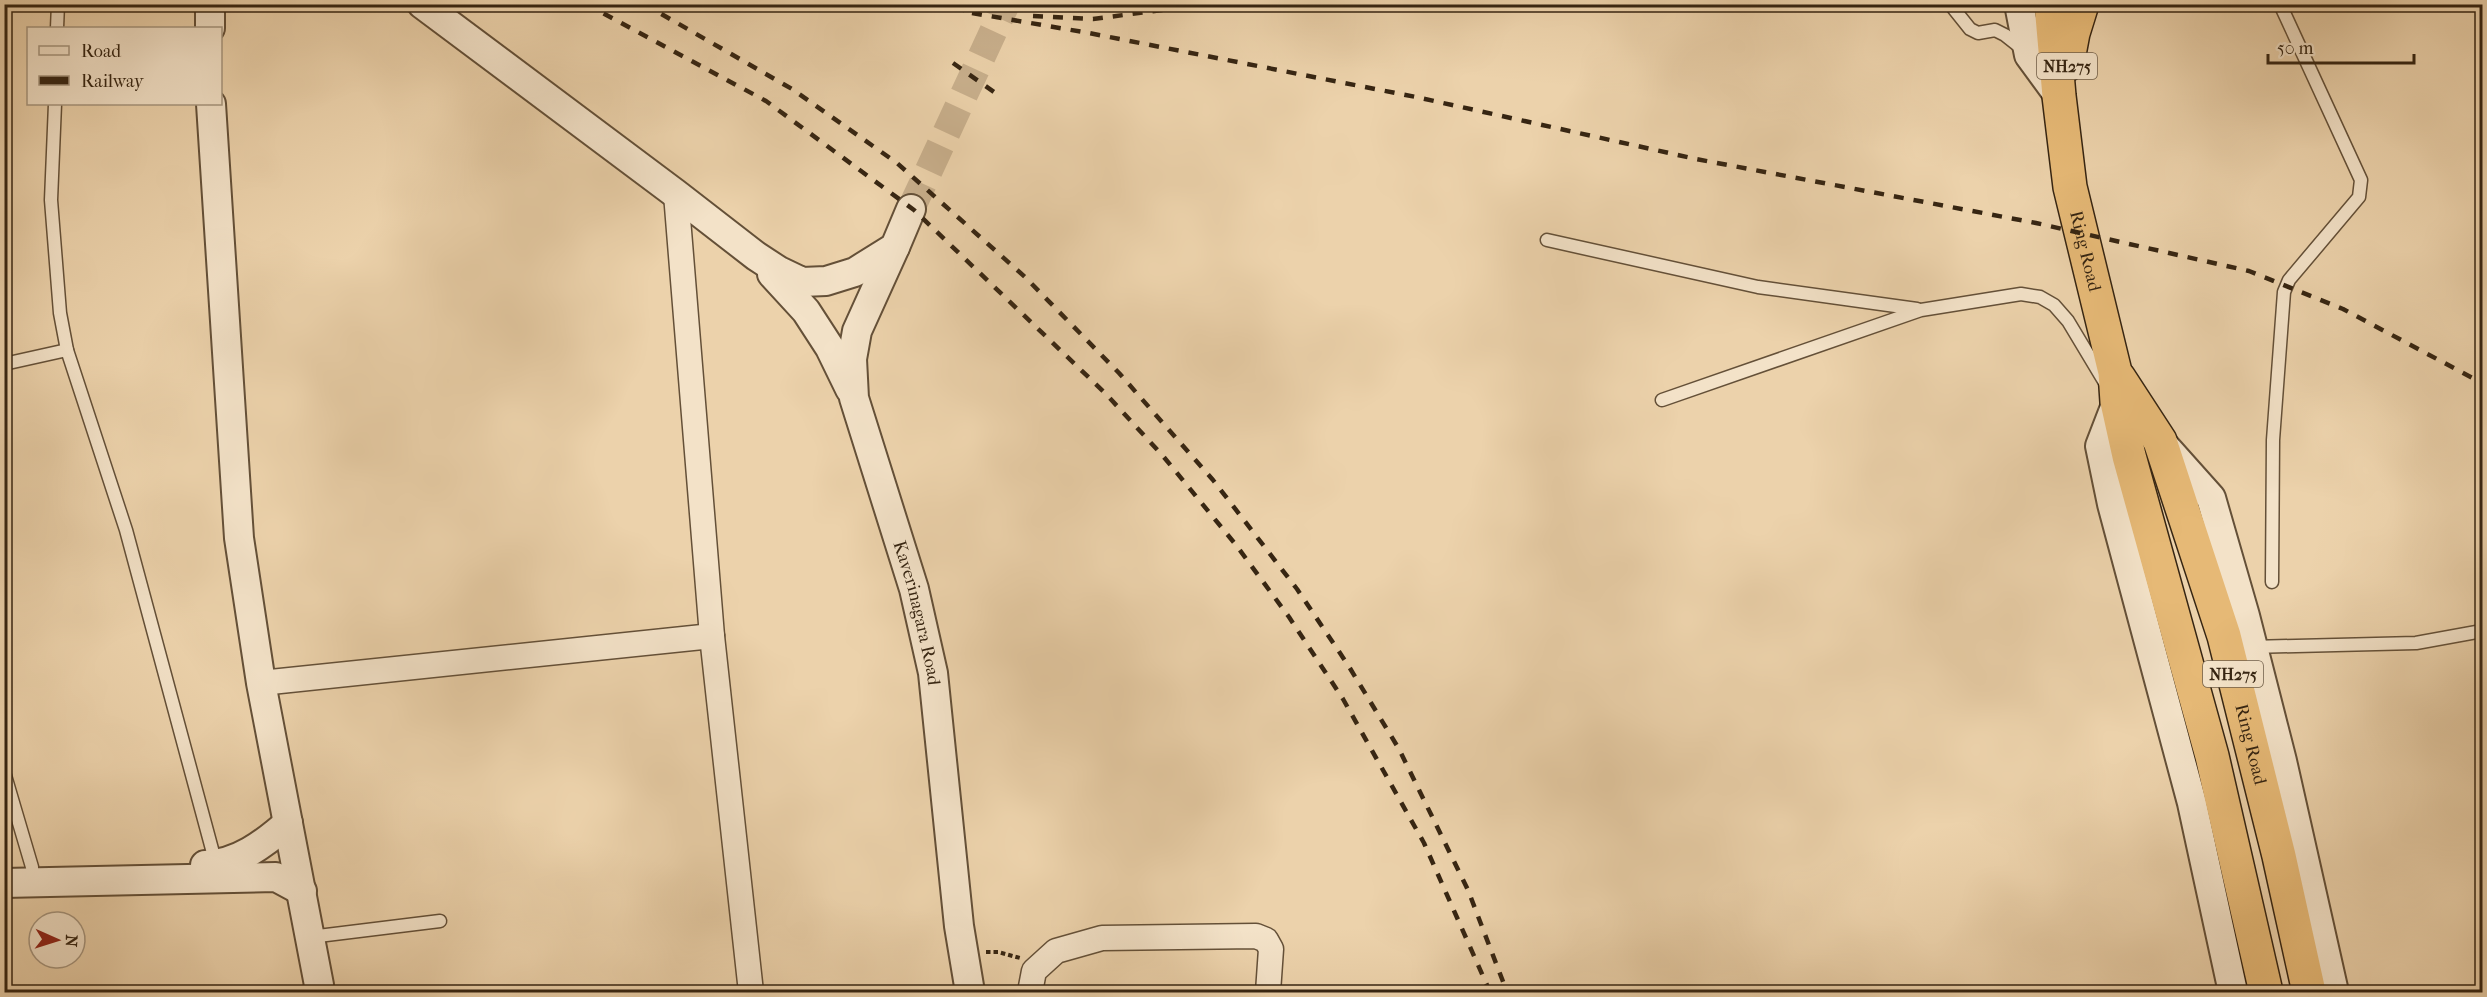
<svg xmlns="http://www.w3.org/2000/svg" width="2487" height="997" viewBox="0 0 2487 997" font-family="'IM FELL French Canon',serif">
<rect width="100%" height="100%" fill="#ecd2ab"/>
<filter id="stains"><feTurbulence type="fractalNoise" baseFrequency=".00333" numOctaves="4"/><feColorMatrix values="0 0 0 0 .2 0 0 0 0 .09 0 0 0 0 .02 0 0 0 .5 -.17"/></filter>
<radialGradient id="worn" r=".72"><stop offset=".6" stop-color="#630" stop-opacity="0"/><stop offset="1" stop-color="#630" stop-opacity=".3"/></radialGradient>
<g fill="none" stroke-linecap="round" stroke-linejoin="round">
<polyline stroke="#c8af8c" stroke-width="28" stroke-dasharray="28 14" stroke-linecap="butt" points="911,209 1006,4"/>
<g stroke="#645038" stroke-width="15">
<g id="service">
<polyline points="1950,4 1970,29 1978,33 1995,30 2005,35 2024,50"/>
<polyline points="57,28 58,4"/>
<polyline points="55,104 51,200 60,313 67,350 126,530 216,864"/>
<polyline points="1547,240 1758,287 1917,309"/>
<polyline points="4,364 67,350"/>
<polyline points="1662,400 1921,310 2021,294 2040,297 2054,305 2068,321 2107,386"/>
<polyline points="2272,582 2273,440 2284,292 2289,280 2359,197 2361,180 2280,4"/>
<polyline points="2251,647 2416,643 2482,631"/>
<polyline points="4,772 32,867 33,883"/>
<polyline points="310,937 440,921"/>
</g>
</g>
<g stroke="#645038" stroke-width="27">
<g id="minor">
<polyline points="676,194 712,636 751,992"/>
<polyline points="261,683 712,636"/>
<polyline points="1030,992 1034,971 1056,951 1102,938 1256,936 1266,940 1271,949 1268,992"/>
</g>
</g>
<g stroke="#645038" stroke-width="32">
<g id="tertiary">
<polyline points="210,4 210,28"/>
<polyline points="422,4 676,194 756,256 779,271 802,282 826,281 855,272 895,247 911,209"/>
<polyline points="2019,4 2029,55 2059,96"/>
<polyline points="211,104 239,538 261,683 319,985 317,992"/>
<path id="s1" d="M895,247l-38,84 -5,28 2,39 60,191 19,84 26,253 11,66"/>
<polyline points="772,274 806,311 830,348 850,389"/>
<polyline points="2117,402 2100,446 2112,504 2192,803 2233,992"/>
<polyline points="2161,442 2211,498 2245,616 2282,761 2334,992"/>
<path d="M205,865c33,-1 59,-21 83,-42"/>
<polyline points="4,883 276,877 302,891"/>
</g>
</g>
<g stroke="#362512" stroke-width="36">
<g id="trunk">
<path id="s2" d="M2051,4l8,92 11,91 45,185 2,30 12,54 83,300 54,236"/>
<polyline points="2067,65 2073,33 2082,4"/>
<path id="s3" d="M2119,378l41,63 64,195 55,220 30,136"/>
</g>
</g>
<polyline stroke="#362512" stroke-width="4" stroke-dasharray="4.5 3" stroke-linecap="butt" points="986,952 998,952 1020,958"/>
<use href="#service" stroke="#f3e2c8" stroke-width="12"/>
<use href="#minor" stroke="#f3e2c8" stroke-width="24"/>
<use href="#tertiary" stroke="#f3e2c8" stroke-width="28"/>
<use href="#trunk" stroke="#e6b976" stroke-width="33"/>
<g stroke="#362512" stroke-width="4.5" stroke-dasharray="10 10" stroke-linecap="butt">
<polyline points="586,4 766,101 914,210 1106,394 1163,456 1236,545 1289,617 1343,699 1424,843 1490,992"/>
<polyline points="644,4 792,89 897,163 1025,277 1119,373 1213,480 1297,589 1348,665 1399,749 1468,890 1507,992"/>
<polyline points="935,4 979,13"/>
<polyline points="972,13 1089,33 1416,97 1696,159 2036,223 2249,271 2343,309 2482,383"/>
<polyline points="1033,16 1093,19 1208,4"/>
<polyline points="953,63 994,92"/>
</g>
</g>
<g text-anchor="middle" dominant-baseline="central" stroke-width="4.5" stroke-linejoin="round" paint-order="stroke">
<g fill="#f3e2c8" stroke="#6f5e49" stroke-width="1.5">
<rect x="2037" y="53" width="60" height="26" rx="4.5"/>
<rect x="2203" y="661" width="60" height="26" rx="4.5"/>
</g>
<g font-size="16" font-weight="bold" fill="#362512">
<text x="2067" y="66">NH275</text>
<text x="2233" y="674">NH275</text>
</g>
<g font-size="18" fill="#362512" stroke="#f3e2c8">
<text stroke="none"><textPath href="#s2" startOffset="250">Ring Road</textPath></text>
<text stroke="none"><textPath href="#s1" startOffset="384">Kaverinagara Road</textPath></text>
<text stroke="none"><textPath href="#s3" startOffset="392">Ring Road</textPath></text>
</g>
</g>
<rect width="2487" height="997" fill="none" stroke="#ecd2ab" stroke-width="24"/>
<rect x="6" y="6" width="2475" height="985" fill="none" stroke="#362512" stroke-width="3"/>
<rect x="12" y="12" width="2463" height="973" fill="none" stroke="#362512" stroke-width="1.5"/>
<rect x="27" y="27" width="195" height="78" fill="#f3e2c8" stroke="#a7967f" stroke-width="1.5"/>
<rect x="39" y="46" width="30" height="9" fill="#f3e2c8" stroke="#a7967f" stroke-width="1.5"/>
<text x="81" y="57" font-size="18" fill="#362512">Road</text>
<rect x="39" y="76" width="30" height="9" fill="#362512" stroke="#a7967f" stroke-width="1.5"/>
<text x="81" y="87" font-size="18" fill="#362512">Railway</text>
<g transform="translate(57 940) rotate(93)"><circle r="28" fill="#f3e2c8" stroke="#a7967f" stroke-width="1.5"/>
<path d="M0-4.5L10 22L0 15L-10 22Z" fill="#8f2418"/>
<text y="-9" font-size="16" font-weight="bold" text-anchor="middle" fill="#362512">N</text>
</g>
<path d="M2268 54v9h146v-9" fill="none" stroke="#362512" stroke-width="3"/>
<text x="2277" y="54" font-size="18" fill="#362512" stroke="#f3e2c8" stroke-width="4.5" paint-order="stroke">50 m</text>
<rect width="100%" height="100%" filter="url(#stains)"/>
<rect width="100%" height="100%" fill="url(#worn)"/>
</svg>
